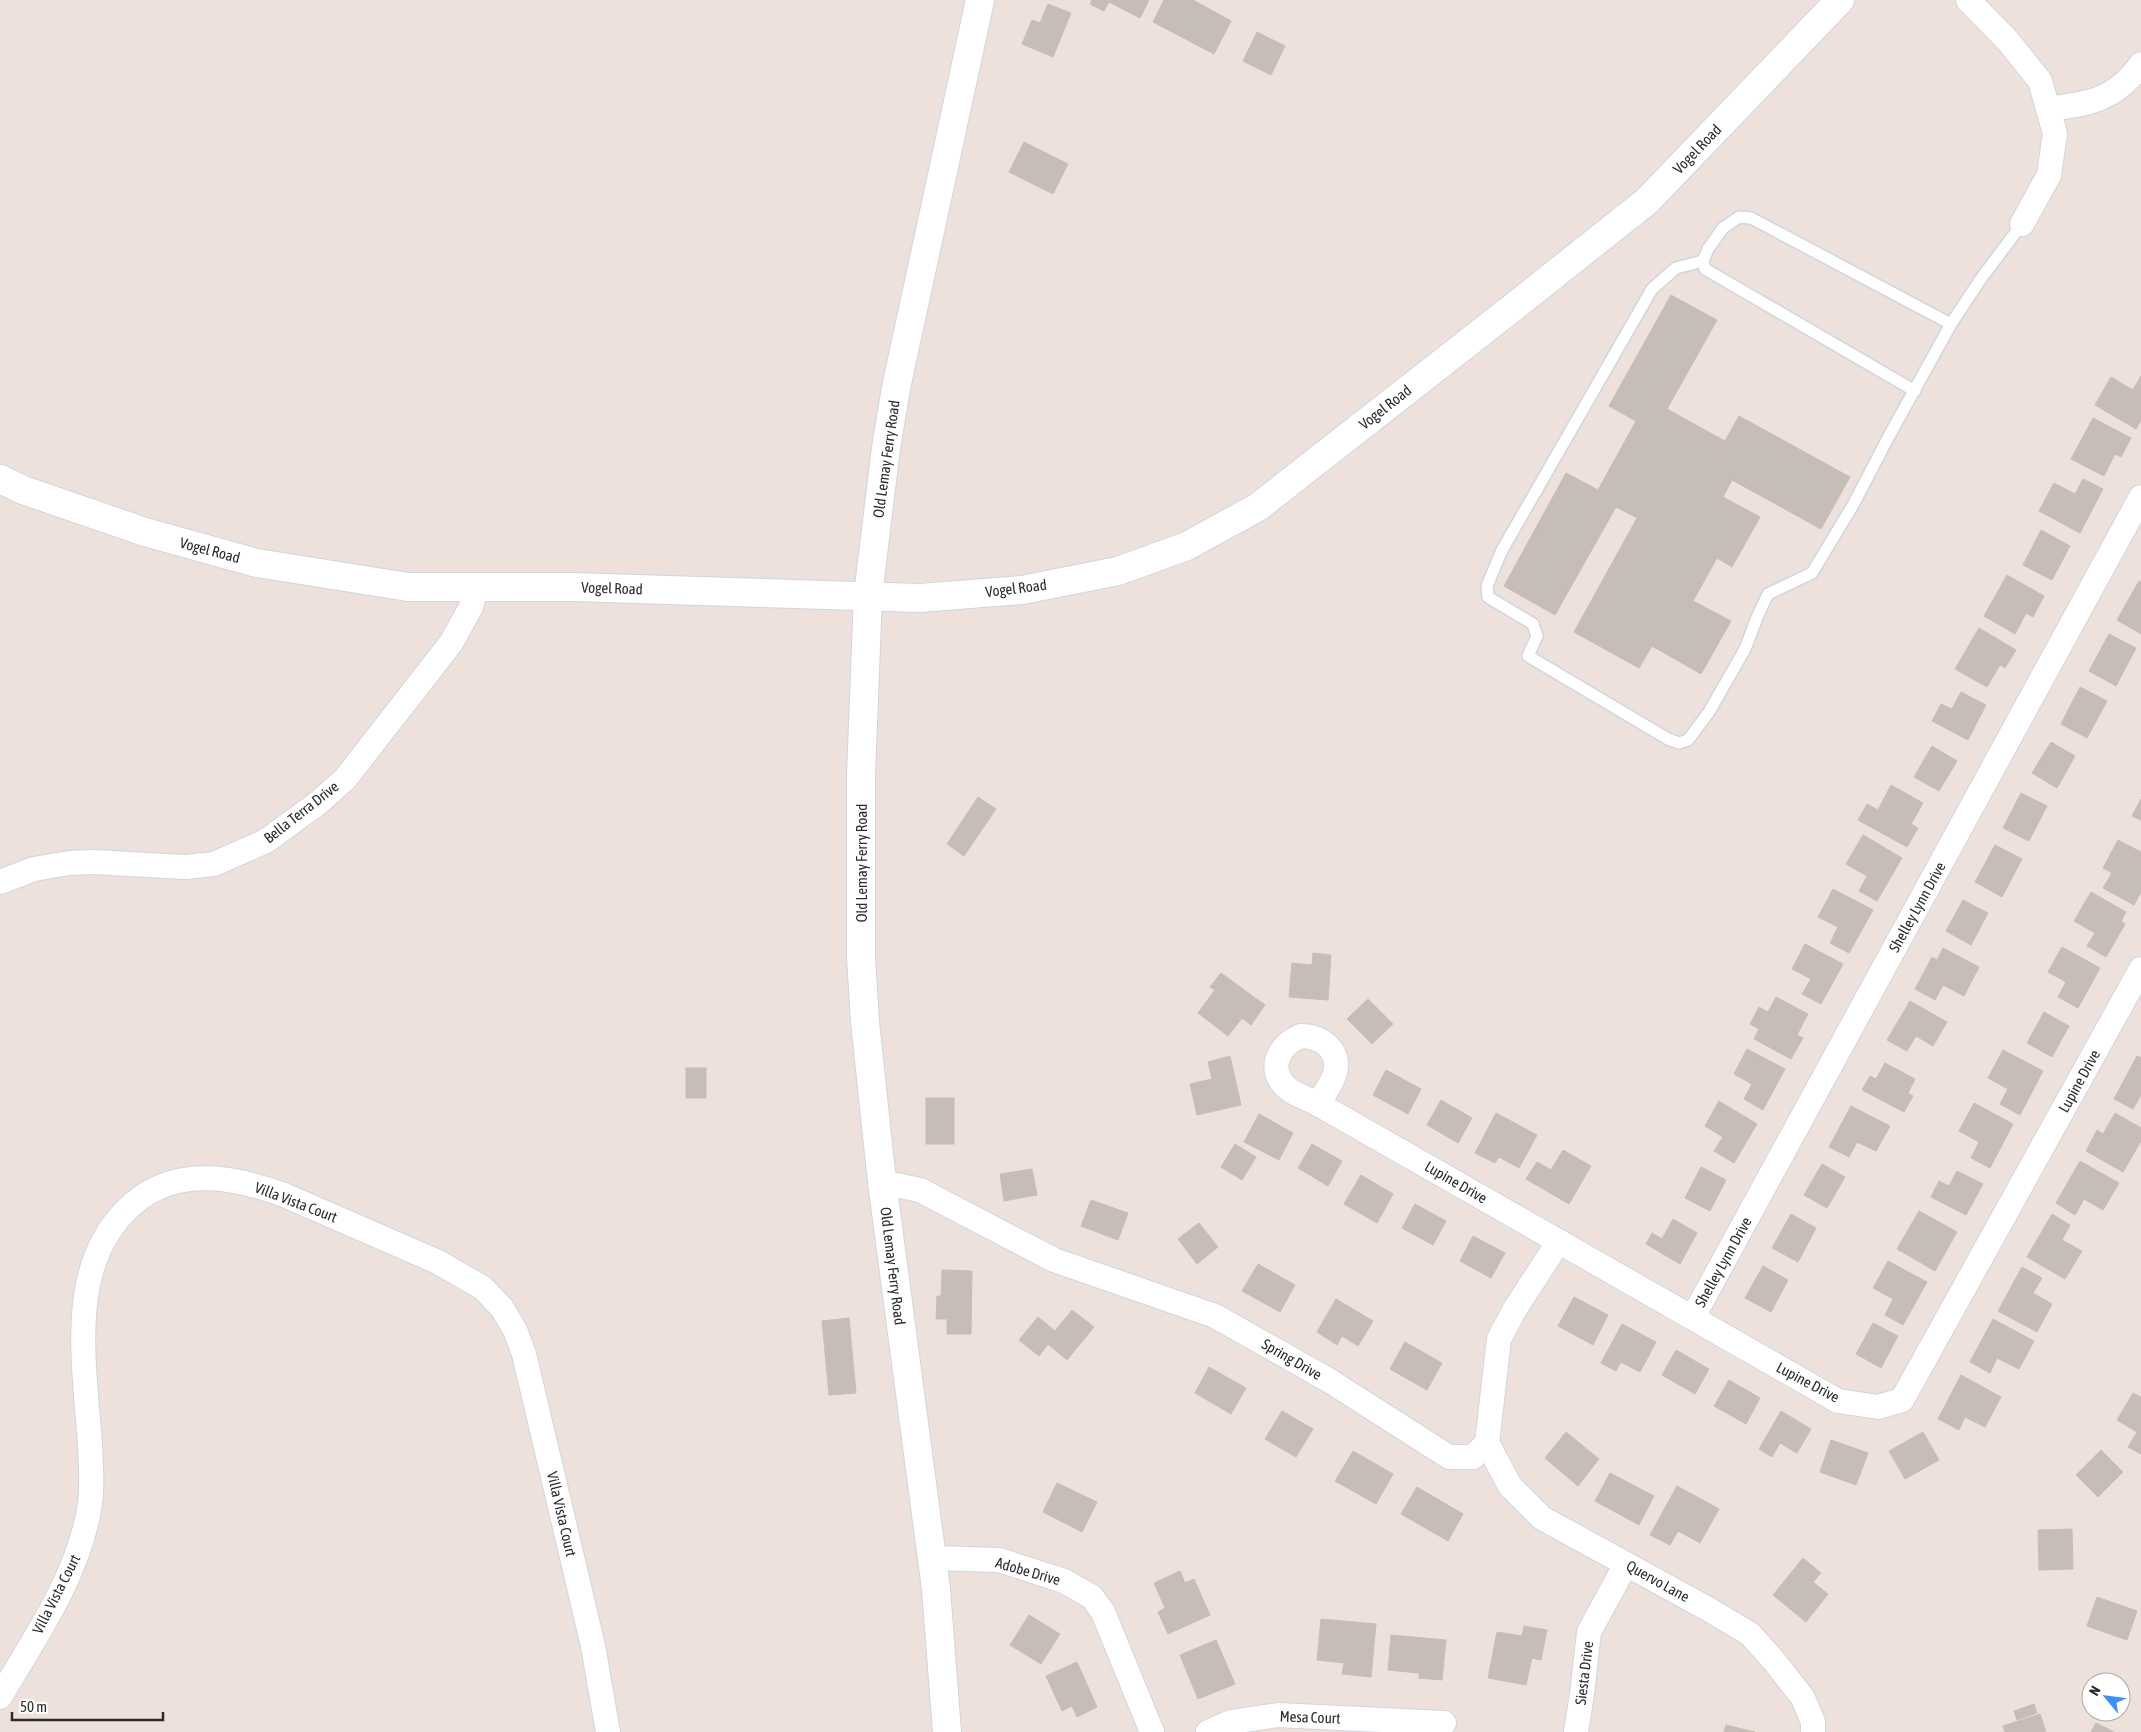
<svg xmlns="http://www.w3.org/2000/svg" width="2141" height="1732" viewBox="0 0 2141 1732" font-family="'Asap Condensed',sans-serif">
<rect width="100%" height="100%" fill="#eee1dc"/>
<g fill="#c6bdb7" stroke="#c9bdb5">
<polygon points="1092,0 1149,0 1140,18 1109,2 1104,11 1090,4"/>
<polygon points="1164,0 1193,0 1231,21 1214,54 1153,22"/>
<polygon points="1048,4 1071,13 1053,57 1022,44 1032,20 1040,23"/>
<polygon points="1257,32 1285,46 1271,75 1243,61"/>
<polygon points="1024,142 1068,164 1053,194 1009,172"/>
<polygon points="1671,295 1717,320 1667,409 1725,441 1739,416 1850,477 1821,529 1732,480 1723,497 1760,517 1732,567 1717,558 1693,601 1731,621 1701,674 1652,646 1639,668 1574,632 1637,518 1616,507 1555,615 1504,586 1566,473 1598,490 1636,421 1609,406"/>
<polygon points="2141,376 2141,420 2136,429 2095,405 2111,377 2133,390"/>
<polygon points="2093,418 2131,438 2121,457 2115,454 2104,476 2071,459"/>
<polygon points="2083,479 2103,489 2080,533 2039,511 2054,483 2075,494"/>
<polygon points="2041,530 2070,546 2052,580 2023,565"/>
<polygon points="2007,575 2044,596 2033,617 2026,613 2015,634 1984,616"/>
<polygon points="2139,581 2141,582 2141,634 2117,620"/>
<polygon points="1979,628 2016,650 2005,668 2000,665 1987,687 1955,669"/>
<polygon points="2109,634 2136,648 2116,686 2089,671"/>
<polygon points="2080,687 2107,701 2087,738 2061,724"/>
<polygon points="1961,692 1986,705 1968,740 1932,721 1941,704 1952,709"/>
<polygon points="2051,742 2075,756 2057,788 2032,773"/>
<polygon points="1932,746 1957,761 1939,791 1914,777"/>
<polygon points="1891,785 1923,803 1911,824 1918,828 1907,847 1858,820 1867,804 1878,810"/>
<polygon points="2021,793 2047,806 2029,841 2003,828"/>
<polygon points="978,797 996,809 964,856 947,844"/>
<polygon points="2141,799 2141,820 2132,816"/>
<polygon points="1863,835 1902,858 1877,901 1859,891 1867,876 1846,864"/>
<polygon points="2118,840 2141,852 2141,892 2134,905 2103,888 2112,873 2103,868"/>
<polygon points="1995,845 2022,859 2002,897 1975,882"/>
<polygon points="1833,889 1873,910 1849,953 1830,943 1838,927 1818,917"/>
<polygon points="2091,892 2126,912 2121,921 2125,924 2106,957 2087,946 2095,933 2074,921"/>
<polygon points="1963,900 1988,913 1971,945 1946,931"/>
<polygon points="1805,944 1843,964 1821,1004 1802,994 1811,979 1792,969"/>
<polygon points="2062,947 2100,968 2078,1008 2058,997 2066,982 2048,972"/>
<polygon points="1943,948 1979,967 1964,996 1943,985 1935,1000 1915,989 1932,957 1937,960"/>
<polygon points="1313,953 1331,955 1328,1000 1289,997 1292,963 1312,965"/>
<polygon points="1221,973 1265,1005 1251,1025 1242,1018 1228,1036 1198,1013 1215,990 1210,987"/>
<polygon points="1776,997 1808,1014 1797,1035 1803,1038 1791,1059 1754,1039 1759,1029 1750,1024 1759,1007 1768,1012"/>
<polygon points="1368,999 1393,1024 1372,1044 1347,1019"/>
<polygon points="1910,1001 1947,1022 1933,1046 1916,1036 1907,1051 1887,1040"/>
<polygon points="2044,1012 2069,1026 2052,1057 2027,1043"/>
<polygon points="1747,1049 1785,1069 1763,1110 1744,1099 1752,1084 1734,1074"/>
<polygon points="2003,1050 2043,1071 2020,1115 2000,1104 2008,1089 1988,1078"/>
<polygon points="1230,1056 1241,1105 1197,1115 1190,1084 1212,1079 1208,1062"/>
<polygon points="2137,1056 2141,1058 2141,1095 2133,1109 2114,1099"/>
<polygon points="1885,1063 1915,1079 1908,1093 1913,1096 1904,1112 1862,1090 1870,1076 1876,1079"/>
<rect x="686" y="1068" width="20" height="30"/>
<polygon points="1386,1070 1421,1089 1408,1114 1373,1095"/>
<rect x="926" y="1098" width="28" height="46"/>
<polygon points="1441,1100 1472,1118 1458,1143 1427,1125"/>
<polygon points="1719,1101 1757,1124 1734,1163 1714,1151 1723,1137 1705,1126"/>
<polygon points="1974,1103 2013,1124 1990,1168 1971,1158 1979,1142 1959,1131"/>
<polygon points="1851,1106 1890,1126 1876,1151 1857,1142 1849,1157 1829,1147"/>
<polygon points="1496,1113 1537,1135 1519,1168 1499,1157 1495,1163 1475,1153"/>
<polygon points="2115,1113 2141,1128 2141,1141 2123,1172 2086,1151 2097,1130 2103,1134"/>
<polygon points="1259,1114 1293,1133 1279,1160 1244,1142"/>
<polygon points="1235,1144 1256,1157 1242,1180 1221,1167"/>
<polygon points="1312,1144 1342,1161 1328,1186 1298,1168"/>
<polygon points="1563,1150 1591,1166 1569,1204 1526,1179 1537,1162 1551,1170"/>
<polygon points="2080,1161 2119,1183 2103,1210 2084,1199 2075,1215 2056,1203"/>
<polygon points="1822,1164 1845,1177 1827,1208 1804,1195"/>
<polygon points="1701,1167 1726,1180 1710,1211 1685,1198"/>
<polygon points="1032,1169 1037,1195 1004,1201 1000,1174"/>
<polygon points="1957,1171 1983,1184 1966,1215 1931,1197 1939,1181 1949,1186"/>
<polygon points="1361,1175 1393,1194 1377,1223 1344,1204"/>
<polygon points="1091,1200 1128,1213 1118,1240 1081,1226"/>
<polygon points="1415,1204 1446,1221 1433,1245 1402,1228"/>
<polygon points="1919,1211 1957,1232 1935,1271 1897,1249"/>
<polygon points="1791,1214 1816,1228 1798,1262 1772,1248"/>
<polygon points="2052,1214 2070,1225 2062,1240 2082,1251 2065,1279 2027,1257"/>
<polygon points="1673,1219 1697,1233 1680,1264 1646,1244 1652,1233 1662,1239"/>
<polygon points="1199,1223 1218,1247 1197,1264 1178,1239"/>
<polygon points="1473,1236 1505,1253 1491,1278 1460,1261"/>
<polygon points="1888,1261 1927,1282 1903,1325 1885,1315 1893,1299 1873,1288"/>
<polygon points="1258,1264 1295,1285 1280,1312 1242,1291"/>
<polygon points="1763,1266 1788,1280 1771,1312 1745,1298"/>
<polygon points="2022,1267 2042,1278 2033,1293 2052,1304 2037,1332 1998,1311"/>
<polygon points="942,1270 972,1271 971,1334 947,1334 947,1319 936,1319 937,1296 941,1296"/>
<polygon points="1574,1297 1608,1315 1593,1345 1558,1326"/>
<polygon points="1336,1299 1373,1321 1358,1346 1342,1336 1337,1345 1317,1332"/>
<polygon points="1072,1310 1094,1327 1067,1360 1048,1344 1039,1356 1019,1340 1038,1317 1055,1331"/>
<polygon points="849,1318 856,1393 829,1395 822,1321"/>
<polygon points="1993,1319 2034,1341 2019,1369 1997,1358 1990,1373 1970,1362"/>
<polygon points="1873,1323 1898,1336 1881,1368 1856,1354"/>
<polygon points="1622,1324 1656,1342 1640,1372 1621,1362 1616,1371 1601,1363"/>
<polygon points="1405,1342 1442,1363 1427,1390 1390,1369"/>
<polygon points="1676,1350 1709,1369 1695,1394 1662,1375"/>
<polygon points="1209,1367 1246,1388 1231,1414 1195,1393"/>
<polygon points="1961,1375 2001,1397 1985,1427 1965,1417 1959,1430 1938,1419"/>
<polygon points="1729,1380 1760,1398 1746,1424 1714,1406"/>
<polygon points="2133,1393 2141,1397 2141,1454 2128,1447 2137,1432 2117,1420"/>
<polygon points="1282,1411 1313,1429 1296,1457 1265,1439"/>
<polygon points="1781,1411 1811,1429 1797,1453 1780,1443 1772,1457 1759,1449"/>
<polygon points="1566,1432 1599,1459 1578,1486 1545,1458"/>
<polygon points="1923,1432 1939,1460 1905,1479 1889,1451"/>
<polygon points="1831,1440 1868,1453 1856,1485 1820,1472"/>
<polygon points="2101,1450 2123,1472 2098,1497 2076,1475"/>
<polygon points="1353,1451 1393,1474 1376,1504 1335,1481"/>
<polygon points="1610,1473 1654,1496 1639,1525 1595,1501"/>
<polygon points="1057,1483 1097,1502 1082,1532 1043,1512"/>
<polygon points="1677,1486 1719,1509 1700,1543 1678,1531 1670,1545 1650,1535"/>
<polygon points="1417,1487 1463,1514 1448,1541 1401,1514"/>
<polygon points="2072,1529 2073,1569 2039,1570 2038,1530"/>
<polygon points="1803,1558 1821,1573 1813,1582 1828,1594 1806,1622 1773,1595"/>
<polygon points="1180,1571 1185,1583 1194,1579 1210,1615 1168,1634 1158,1612 1165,1608 1154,1583"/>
<polygon points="2097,1597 2137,1611 2127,1640 2087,1626"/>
<polygon points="1029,1615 1060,1634 1041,1664 1010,1645"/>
<polygon points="1321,1619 1376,1624 1371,1677 1342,1674 1344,1663 1317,1660"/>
<polygon points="1524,1626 1547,1630 1541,1660 1532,1658 1526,1685 1488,1678 1497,1632 1522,1636"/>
<polygon points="1391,1635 1446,1640 1442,1680 1419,1678 1419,1673 1388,1670"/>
<polygon points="1216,1640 1235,1684 1198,1699 1180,1655"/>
<polygon points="1077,1662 1097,1707 1077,1717 1072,1706 1062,1711 1046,1676"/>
<polygon points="2034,1704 2037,1713 2017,1720 2014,1711"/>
<polygon points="2040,1714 2046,1732 2005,1732 2003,1726"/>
<polygon points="2096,1723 2114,1732 2091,1732"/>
<polygon points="1726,1725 1755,1732 1724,1732"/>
</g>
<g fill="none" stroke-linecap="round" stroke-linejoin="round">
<g stroke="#ced6e1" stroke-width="14">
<g id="lane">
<polyline points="1703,261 1676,268 1652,289 1501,552 1487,586 1488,597 1533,624 1537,636 1528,656 1668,739 1679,743 1688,740 1709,712 1745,649 1758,615 1768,594 1812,573 1853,505 1889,436 1951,324 1980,280 2022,224"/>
<polyline points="1915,391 1705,269 1703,261 1708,249 1723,228 1739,217 1751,218 1951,324"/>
</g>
</g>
<g stroke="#ced6e1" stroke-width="26">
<g id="street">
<polyline points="1968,0 2008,41 2040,81 2055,133 2049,175 2022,224"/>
<path d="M2048,109c40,-5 68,-9 93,-45"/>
<polyline points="0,882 34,869 69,863 94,862 185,867 214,864 266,841 318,803 345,779 451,643 471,607 476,587"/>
<path d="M1301,1036c20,0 40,14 34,37 -3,11 -11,21 -17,31 -9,-5 -23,-9 -31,-16 -21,-18 -8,-44 14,-52z"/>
<polyline points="1318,1104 1838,1401 1878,1407 1902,1400 2141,969"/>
<polyline points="882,1182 920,1190 1054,1260 1215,1316 1330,1381 1449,1457 1473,1457 1487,1443 1499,1339 1515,1309 1559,1241"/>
<polyline points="1693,1317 2141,497"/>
<polyline points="1487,1443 1510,1486 1542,1518 1708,1609 1750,1634 1775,1662 1803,1698 1813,1722 1813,1732"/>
<polyline points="931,1558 999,1560 1064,1581 1092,1597 1103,1612 1152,1732"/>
<path d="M0,1697c34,-58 77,-119 89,-187 4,-21 2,-43 1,-64 -5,-83 -27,-189 49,-247 43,-33 99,-21 145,-4l154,67 45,26 19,20 13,22 9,24 69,292 15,86"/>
<polyline points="1208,1732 1231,1722 1278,1715 1444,1723"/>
<polyline points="1576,1732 1582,1694 1589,1632 1626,1564"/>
</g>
</g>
<g stroke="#ced6e1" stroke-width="30">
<g id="secondary">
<polyline points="0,479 23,490 145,532 257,563 408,587 573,587 920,598 1022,590 1118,571 1187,546 1258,507 1511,309 1647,201 1840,0"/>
<polyline points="947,1732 936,1589 882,1182 865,1022 861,956 861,775 868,595 886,448 896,388 980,0"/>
</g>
</g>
<use href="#lane" stroke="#fff" stroke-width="11"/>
<use href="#street" stroke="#fff" stroke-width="24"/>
<use href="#secondary" stroke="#fff" stroke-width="28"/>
</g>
<g text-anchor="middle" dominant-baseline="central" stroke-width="4" stroke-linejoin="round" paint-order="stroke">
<g font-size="15" fill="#2b2b2b" stroke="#fff">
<text transform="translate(1697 149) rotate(-46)">Vogel Road</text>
<text transform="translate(1385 407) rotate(-38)">Vogel Road</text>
<text transform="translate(886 459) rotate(-82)">Old Lemay Ferry Road</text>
<text transform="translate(210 550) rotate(15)">Vogel Road</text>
<text transform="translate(612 588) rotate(2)">Vogel Road</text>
<text transform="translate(1016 588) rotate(-7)">Vogel Road</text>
<text transform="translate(301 812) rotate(-38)">Bella Terra Drive</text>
<text transform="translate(861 863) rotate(-90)">Old Lemay Ferry Road</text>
<text transform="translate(1917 907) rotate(-61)">Shelley Lynn Drive</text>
<text transform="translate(2079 1081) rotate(-61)">Lupine Drive</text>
<text transform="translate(1456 1182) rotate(30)">Lupine Drive</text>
<text transform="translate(296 1202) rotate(21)">Villa Vista Court</text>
<text transform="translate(1723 1262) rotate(-61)">Shelley Lynn Drive</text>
<text transform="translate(893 1266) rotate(83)">Old Lemay Ferry Road</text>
<text transform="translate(1292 1359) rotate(30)">Spring Drive</text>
<text transform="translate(1808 1382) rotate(28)">Lupine Drive</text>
<text transform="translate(562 1514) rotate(77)">Villa Vista Court</text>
<text transform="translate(1028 1571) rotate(16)">Adobe Drive</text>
<text transform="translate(1658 1581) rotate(29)">Quervo Lane</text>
<text transform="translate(56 1594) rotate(-63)">Villa Vista Court</text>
<text transform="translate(1584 1673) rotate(-83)">Siesta Drive</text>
<text transform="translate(1310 1717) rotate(2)">Mesa Court</text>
</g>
</g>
<g transform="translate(2106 1697) rotate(299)"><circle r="24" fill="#ffffff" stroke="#aaaaaa"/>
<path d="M0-4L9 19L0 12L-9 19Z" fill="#3791ff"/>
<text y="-8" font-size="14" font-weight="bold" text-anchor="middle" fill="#2b2b2b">N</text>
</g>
<path d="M12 1712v8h151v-8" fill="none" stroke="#2b2b2b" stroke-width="2.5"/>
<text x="20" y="1712" font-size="15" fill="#2b2b2b" stroke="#ffffff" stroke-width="4" paint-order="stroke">50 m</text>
</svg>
